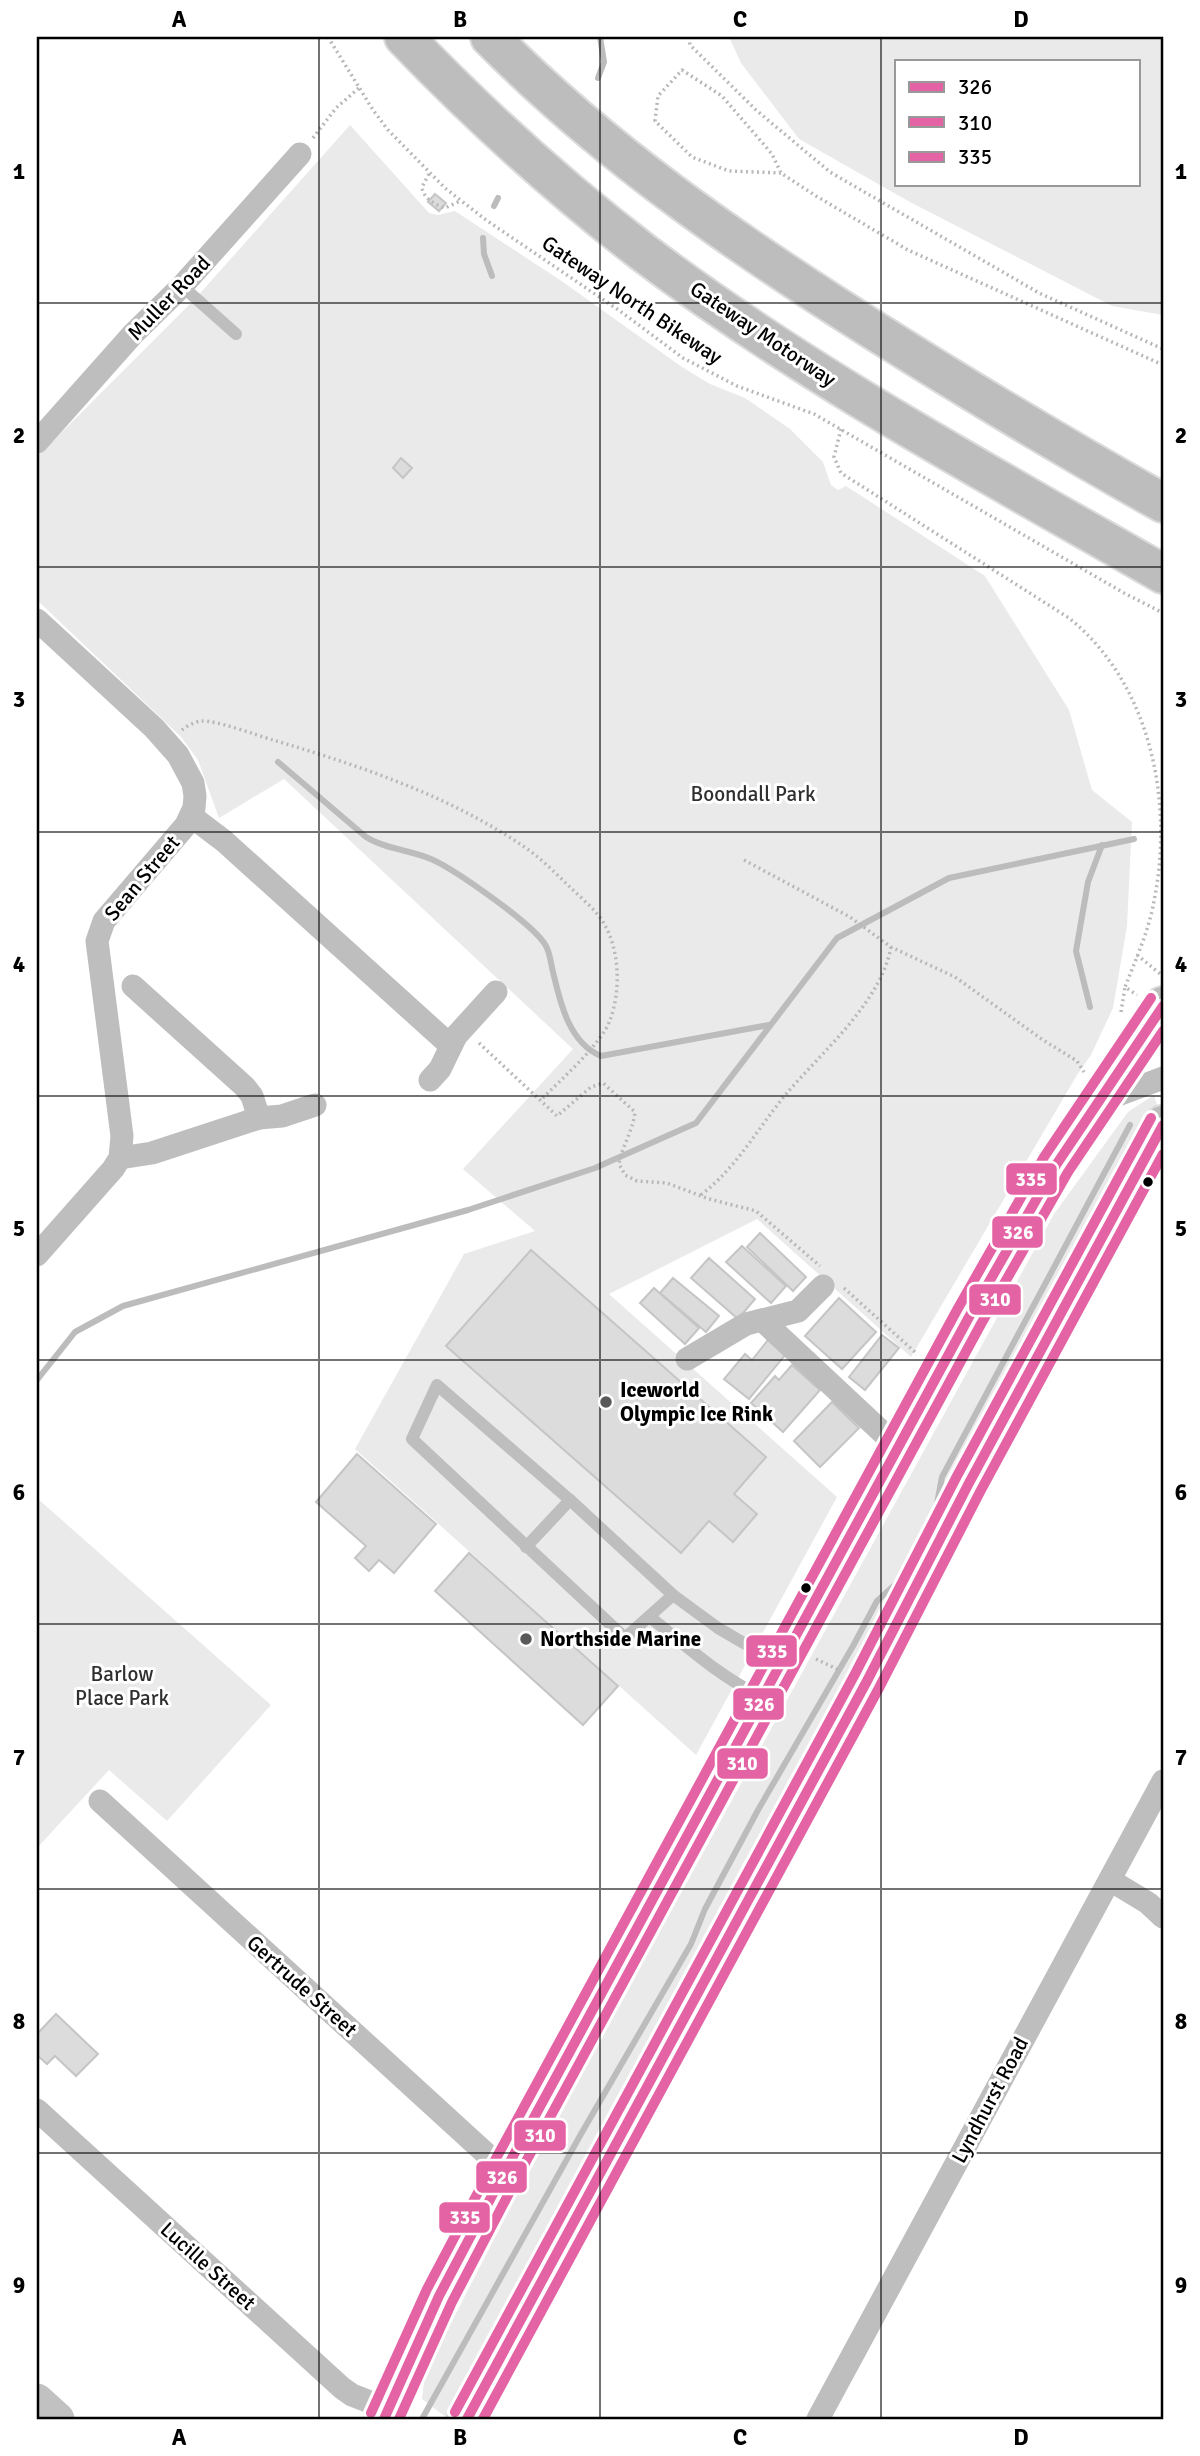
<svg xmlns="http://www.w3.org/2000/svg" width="1200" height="2456" viewBox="0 0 1200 2456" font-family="Signika,sans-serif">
<rect width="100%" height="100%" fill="#fff"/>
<g fill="#eaeaea" fill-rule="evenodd">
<path d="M729,37h434v278l-51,-9 -202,-104 -111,-63 -58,-76zM1139,61v123h-242v-123z"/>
<polygon points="350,125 429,213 438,215 455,211 563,282 682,367 710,384 745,398 790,429 823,462 831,485 838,490 846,486 985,576 1069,710 1092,790 1132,822 1127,926 1113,1008 1091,1055 1077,1075 911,1357 757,1219 609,1294 837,1497 696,1755 355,1449 464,1254 535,1231 463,1169 573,1049 284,779 219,818 198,760 181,737 37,600 37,457 195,299"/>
<polygon points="1154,1095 1157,1105 1153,1129 470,2402 447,2418 422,2399 425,2374 537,2155 1054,1214 1128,1112"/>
<polygon points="37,1498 271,1705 167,1821 109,1770 37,1848"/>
</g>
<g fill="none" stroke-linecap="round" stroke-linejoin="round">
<g stroke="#bcbcbc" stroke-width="6">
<polyline points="598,78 604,62 600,37"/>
<polyline points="494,206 498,198"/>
<polyline points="483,238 484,254 492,276"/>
<path d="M278,762l88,75c19,12 44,13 65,22 23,10 104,66 115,87 4,7 5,18 7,26 7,30 16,71 48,84l168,-31"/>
<polyline points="1090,1007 1076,951 1088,882 1102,845"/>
<polyline points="37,1380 75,1332 123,1306 468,1210 595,1168 696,1123 837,938 949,878 1134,839"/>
<polyline points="936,1509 942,1477 1130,1125"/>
<polyline points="422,2419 581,2134 691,1944 705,1909 758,1810 853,1646 877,1601 897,1583"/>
</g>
</g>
<g fill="#dcdcdc" stroke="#c5c5c5" stroke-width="2">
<polygon points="435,194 446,203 439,211 428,202"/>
<polygon points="401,458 412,468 403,478 393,468"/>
<polygon points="760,1233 806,1277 793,1291 747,1247"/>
<polygon points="742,1246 786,1286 771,1303 726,1262"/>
<polygon points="531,1250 766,1457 734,1494 757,1514 733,1542 709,1521 681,1553 446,1346"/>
<polygon points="709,1258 755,1299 738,1319 691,1278"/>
<polygon points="673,1278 719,1316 706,1332 660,1293"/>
<polygon points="654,1288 699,1328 685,1344 640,1303"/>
<polygon points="839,1298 876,1332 842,1369 805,1336"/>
<polygon points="882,1335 899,1348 865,1390 849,1377"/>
<polygon points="768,1340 786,1354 749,1399 724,1379 745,1354 752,1360"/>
<polygon points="792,1365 820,1390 783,1432 751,1403 775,1376 779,1380"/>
<polygon points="832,1402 859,1428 820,1467 794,1441"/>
<polygon points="357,1454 436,1524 394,1573 379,1560 369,1571 355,1558 366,1546 316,1502"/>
<polygon points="469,1553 618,1686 583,1725 435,1591"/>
<polygon points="56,2014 98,2054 76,2076 55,2056 47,2064 37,2055 37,2034"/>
</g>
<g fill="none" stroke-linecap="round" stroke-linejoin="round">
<g stroke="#dbdbdb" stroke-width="42">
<g id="highway">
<path d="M404,37c75,78 154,150 240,216 163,123 343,220 519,321"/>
<path d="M490,37c114,115 241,203 377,289 98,62 196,121 296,177"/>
<polyline points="384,2419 439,2296 505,2171 969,1317 1056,1165 1163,1006"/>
<polyline points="467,2419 867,1681 969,1483 1163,1125"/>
</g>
</g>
<g stroke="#b8b8b8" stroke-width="3.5" stroke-dasharray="2 3.5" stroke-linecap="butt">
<polyline points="328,37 373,110 388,130 445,188 486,220 620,311 683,358 737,386 814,414 1124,593 1163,613"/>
<polyline points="689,37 690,45 756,110 830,172 1039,293 1163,349"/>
<polyline points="313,138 336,108 359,88"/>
<polyline points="781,173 729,171 692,157 655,121 658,96 682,70 722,96 772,154 781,173 816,196 908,250 1163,365"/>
<path d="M429,174l-7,13c1,11 13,18 23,21l15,-7"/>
<path d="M841,429l-7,28 7,16 228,145c82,66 105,184 85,283 -5,29 -18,58 -29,86l12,8"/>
<path d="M182,730c5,-4 12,-8 19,-9 15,-1 55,14 72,19 88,26 177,56 253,108 16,11 30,26 44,39 11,11 25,22 33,35 17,27 18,69 7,98 -9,25 -50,60 -69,80"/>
<polyline points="744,860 850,917 891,947 955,977 1043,1040 1077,1061 1084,1072"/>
<polyline points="1137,955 1163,976"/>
<polyline points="1121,1012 1125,987"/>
<path d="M479,1043l78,73 34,-29 12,-4 32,29c-2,19 -13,34 -16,52l6,11 12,6 30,2 42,16 47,12 64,55"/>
<path d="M701,1195c37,-29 56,-66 86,-102 35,-41 94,-91 104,-146"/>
<polyline points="844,1288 916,1353"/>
<polyline points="816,1659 841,1671"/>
</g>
<g stroke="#bebebe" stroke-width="12">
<polyline points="182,286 236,334"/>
<polygon points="437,1385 570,1500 673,1595 625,1638 412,1439"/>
<polyline points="526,1547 570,1500"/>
<polyline points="673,1595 718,1628 778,1663"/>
<path d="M650,1617c35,28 69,59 110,79"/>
</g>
<g stroke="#bebebe" stroke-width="23">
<polyline points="37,442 133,334 182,286 300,154"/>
<polyline points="37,620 154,728 178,755 193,783 195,796 194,808 186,825 104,921 97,941 122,1136 120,1158 113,1169 37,1255"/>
<polyline points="191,816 224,841 451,1046"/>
<polyline points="133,986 245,1087 252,1096 259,1118"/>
<polyline points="430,1080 440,1069 456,1036 496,992"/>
<polyline points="1102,1101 1163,1078"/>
<polyline points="120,1158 152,1153 259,1118 282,1116 315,1105"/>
<polyline points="762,1320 798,1311 823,1286"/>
<polyline points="687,1359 746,1324 762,1320 898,1447"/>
<polyline points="100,1801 505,2171"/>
<polyline points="1110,1880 1148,1903 1163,1917"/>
<polyline points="37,2110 342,2388 352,2395 388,2409"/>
<polyline points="818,2419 1163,1781"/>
</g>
<polyline stroke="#c1c1c1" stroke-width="33" points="37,2400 58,2419"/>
<use href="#highway" stroke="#bdbdbd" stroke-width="38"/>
<g stroke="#fff" stroke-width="16">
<g id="bus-1">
<polyline points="384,2419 439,2296 505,2171 969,1317 1056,1165 1163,1006"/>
<polyline points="467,2419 867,1681 969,1483 1163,1125"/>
</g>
</g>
<g stroke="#fff" stroke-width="16">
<g id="bus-2">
<polyline points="399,2419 452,2302 517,2178 981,1324 1068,1172 1163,1031"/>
<polyline points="483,2419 879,1688 981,1490 1163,1154"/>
</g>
</g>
<g stroke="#fff" stroke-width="16">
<g id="bus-3">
<polyline points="455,2412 855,1674 957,1476 1151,1118"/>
<polyline points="371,2413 427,2289 493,2164 957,1310 1044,1157 1151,998"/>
</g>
</g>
<use href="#bus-1" stroke="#e463a4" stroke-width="10"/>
<use href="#bus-2" stroke="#e463a4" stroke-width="10"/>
<use href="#bus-3" stroke="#e463a4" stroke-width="10"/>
</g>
<path fill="none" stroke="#000" stroke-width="2" stroke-opacity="0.55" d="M319,37v2382M600,37v2382M881,37v2382M37,303h1126M37,567h1126M37,832h1126M37,1096h1126M37,1360h1126M37,1624h1126M37,1889h1126M37,2153h1126"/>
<g fill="#000" stroke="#fff" stroke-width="2.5">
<circle cx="1148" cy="1182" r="6"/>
<circle cx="806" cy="1588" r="6"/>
</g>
<g fill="#595959" stroke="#fff" stroke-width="2.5">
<circle cx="606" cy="1402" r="7"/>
<circle cx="526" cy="1639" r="7"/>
</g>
<g text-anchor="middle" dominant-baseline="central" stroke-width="6" stroke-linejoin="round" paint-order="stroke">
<g font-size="21" fill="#000" stroke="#fff">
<text transform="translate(169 298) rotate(-46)">Muller Road</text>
<text transform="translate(632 300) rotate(34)">Gateway North Bikeway</text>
<text transform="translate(763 334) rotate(34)">Gateway Motorway</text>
<text transform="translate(142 878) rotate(-50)">Sean Street</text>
<text transform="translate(302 1986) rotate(42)">Gertrude Street</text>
<text transform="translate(990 2100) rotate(-62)">Lyndhurst Road</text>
<text transform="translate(208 2266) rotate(42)">Lucille Street</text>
</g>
<g font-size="21" fill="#2f2f2f" stroke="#fff">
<text x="753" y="794">Boondall Park</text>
<text x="122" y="1674">Barlow<tspan x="122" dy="24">Place Park</tspan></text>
</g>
<g font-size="21" font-weight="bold" fill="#000" stroke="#fff" text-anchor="start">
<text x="620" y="1390">Iceworld<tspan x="620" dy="24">Olympic Ice Rink</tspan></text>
<text x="540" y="1639">Northside Marine</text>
</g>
</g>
<g stroke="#fff" stroke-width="2.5">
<rect x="1005" y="1162" width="53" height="34" rx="7" fill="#e463a4"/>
<rect x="991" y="1215" width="53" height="34" rx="7" fill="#e463a4"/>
<rect x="968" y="1283" width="54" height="33" rx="7" fill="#e463a4"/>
<rect x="745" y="1634" width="53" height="34" rx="7" fill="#e463a4"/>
<rect x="732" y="1687" width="53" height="34" rx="7" fill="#e463a4"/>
<rect x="716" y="1747" width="53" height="33" rx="7" fill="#e463a4"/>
<rect x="513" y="2119" width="54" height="33" rx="7" fill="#e463a4"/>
<rect x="475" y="2160" width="53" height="34" rx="7" fill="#e463a4"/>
<rect x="438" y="2201" width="53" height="33" rx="7" fill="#e463a4"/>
</g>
<g font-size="19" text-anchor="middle" font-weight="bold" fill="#fff">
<text x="1031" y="1186">335</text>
<text x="1018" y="1239">326</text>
<text x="995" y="1306">310</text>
<text x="772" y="1658">335</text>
<text x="759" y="1711">326</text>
<text x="742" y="1770">310</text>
<text x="540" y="2142">310</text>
<text x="502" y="2184">326</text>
<text x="465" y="2224">335</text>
</g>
<rect width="1200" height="2456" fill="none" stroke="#ffffff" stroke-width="77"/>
<rect x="895" y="60" width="245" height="126" fill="#ffffff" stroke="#999999" stroke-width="2"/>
<rect x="909" y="82" width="35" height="10" fill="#e463a4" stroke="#999999" stroke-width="2"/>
<text x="958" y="94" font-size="21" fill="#000000">326</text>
<rect x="909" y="117" width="35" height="10" fill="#e463a4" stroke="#999999" stroke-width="2"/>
<text x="958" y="130" font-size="21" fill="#000000">310</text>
<rect x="909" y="152" width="35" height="10" fill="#e463a4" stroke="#999999" stroke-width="2"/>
<text x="958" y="164" font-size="21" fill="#000000">335</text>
<rect x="38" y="38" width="1124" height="2380" fill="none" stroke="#000" stroke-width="2.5"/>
<g font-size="23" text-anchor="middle" font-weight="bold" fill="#000">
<text x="179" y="27">A</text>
<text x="460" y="27">B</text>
<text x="740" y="27">C</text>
<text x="1021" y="27">D</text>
<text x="19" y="179">1</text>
<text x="1181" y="179">1</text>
<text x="19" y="443">2</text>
<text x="1181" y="443">2</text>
<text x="19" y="707">3</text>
<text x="1181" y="707">3</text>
<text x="19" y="972">4</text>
<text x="1181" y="972">4</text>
<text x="19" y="1236">5</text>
<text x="1181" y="1236">5</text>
<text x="19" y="1500">6</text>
<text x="1181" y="1500">6</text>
<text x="19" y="1765">7</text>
<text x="1181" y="1765">7</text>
<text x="19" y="2029">8</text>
<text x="1181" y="2029">8</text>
<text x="19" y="2293">9</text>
<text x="1181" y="2293">9</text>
<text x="179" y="2445">A</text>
<text x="460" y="2445">B</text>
<text x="740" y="2445">C</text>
<text x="1021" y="2445">D</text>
</g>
</svg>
